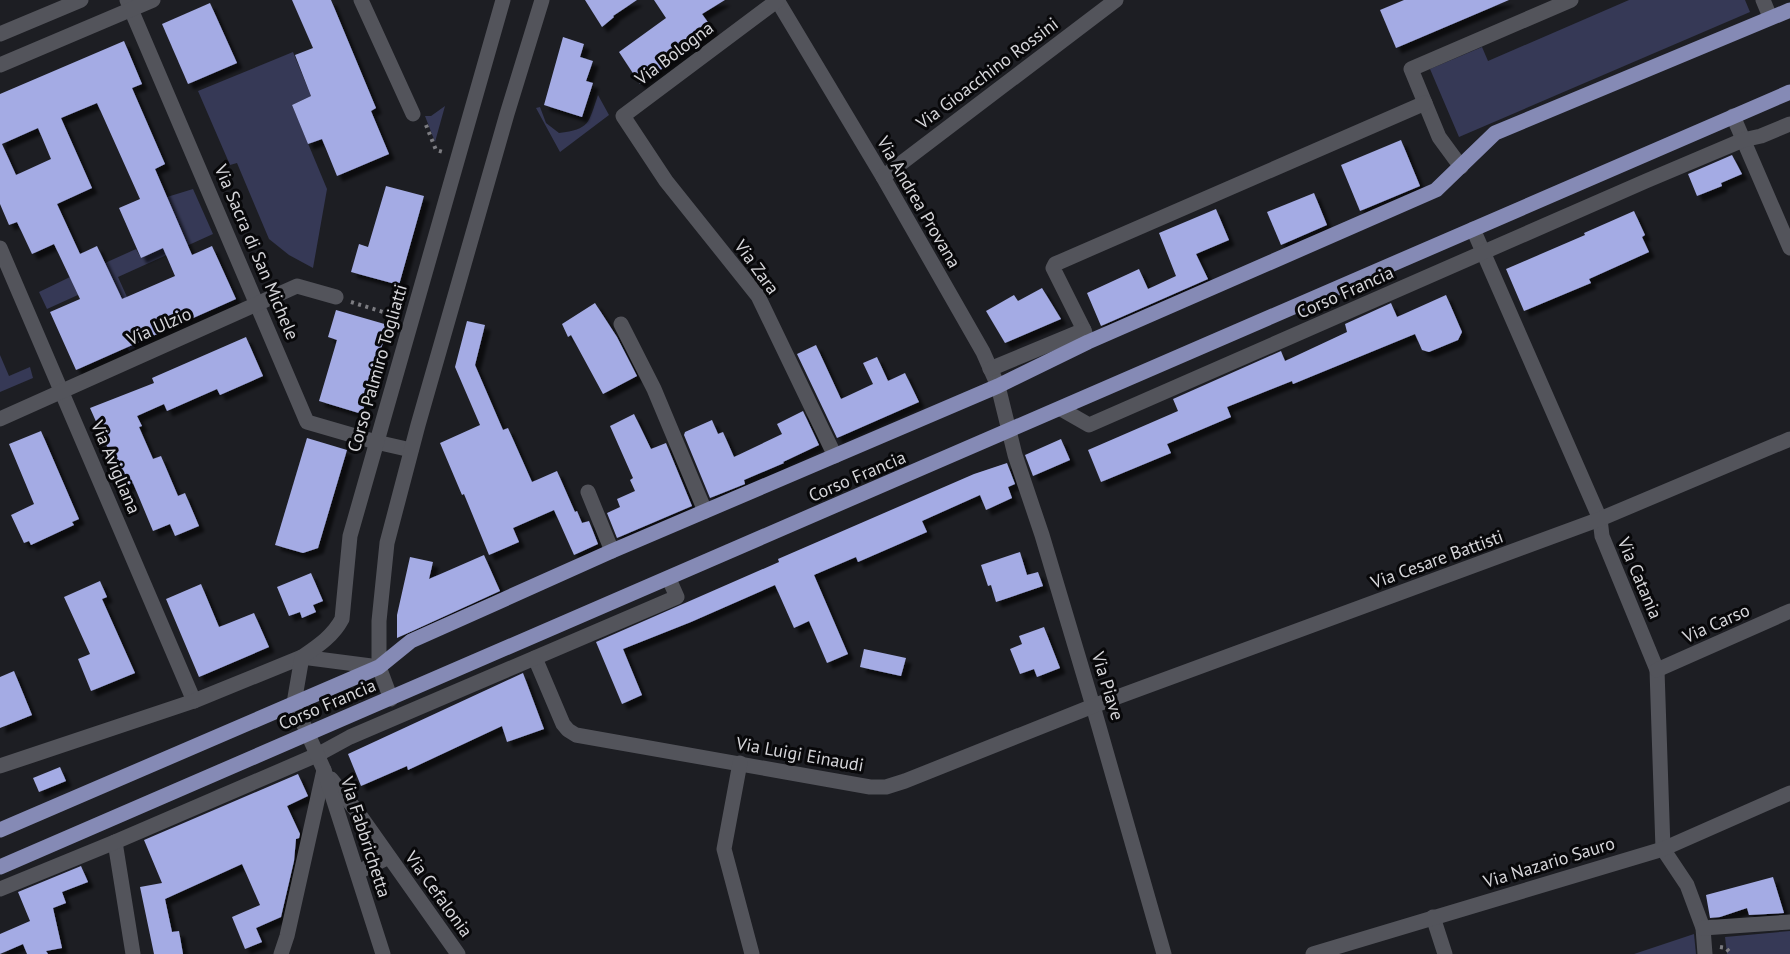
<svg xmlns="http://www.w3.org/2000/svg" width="1790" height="954" viewBox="0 0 1790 954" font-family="'PT Sans',sans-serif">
<defs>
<filter id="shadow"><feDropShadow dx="5.5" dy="5.5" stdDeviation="1.5" flood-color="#0009"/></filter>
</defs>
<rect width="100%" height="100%" fill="#1d1e23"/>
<g fill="#363956">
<polygon points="1629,0 1745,0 1750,12 1459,137 1430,69 1482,47 1488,61"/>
<polygon points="293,52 311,96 292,105 327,189 313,268 289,255 269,239 237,163 230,165 198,91"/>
<path d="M598,95l11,20 -49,37 -24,-44 4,-1 6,16 13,10c31,-4 29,-9 39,-38z"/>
<polygon points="445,106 435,142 425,116 431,116"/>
<polygon points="193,189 213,234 118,277 127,297 115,303 135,348 129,351 100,285 47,309 39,292 70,277 76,290 105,263 136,249 141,258 184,239 167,197"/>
<polygon points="0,355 9,376 30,367 33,378 0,392"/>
<polygon points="1790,931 1790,954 1727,954 1725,937"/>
<polygon points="1694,934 1696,954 1634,954"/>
</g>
<g fill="#a4abe4" fill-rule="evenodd" filter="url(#shadow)">
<polygon points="292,0 331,0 376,108 371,111 389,154 337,176 322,139 308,144 292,105 311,96 295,55 313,48"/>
<polygon points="585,0 637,0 613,16 614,17 602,27"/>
<polygon points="654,0 725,0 702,14 715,32 640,84 619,52 666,18"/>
<polygon points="1404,0 1509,0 1396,48 1380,10"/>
<polygon points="210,3 237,63 188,84 162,24"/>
<polygon points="563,37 584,44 580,57 593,61 586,81 593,83 582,117 544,105"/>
<path d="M124,41l18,43 -10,4 33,76 -10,5 37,86 20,-9 24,53 -160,71 -26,-58 30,-13 -26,-55 -22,10 -15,-32 -8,3 -9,-21v-110zM97,103l43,96 -21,9 22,50 22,-10 12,28 -53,23 -25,-53 -17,8 -23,-50 35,-16 -31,-70zM38,128l13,31 -35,16 -14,-31z"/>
<polygon points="1401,140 1420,186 1360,211 1341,165"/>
<polygon points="1732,155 1742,174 1721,183 1722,186 1697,196 1688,174"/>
<polygon points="386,186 424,196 399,285 351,272 359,244 368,247"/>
<polygon points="1314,193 1327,225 1281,245 1267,212"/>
<polygon points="1216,209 1229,240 1196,254 1208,279 1101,326 1087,293 1139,269 1148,289 1176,276 1159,233"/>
<polygon points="1634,211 1645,235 1642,237 1649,252 1589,279 1591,283 1524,311 1506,269 1585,235 1584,233"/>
<polygon points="1042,288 1061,319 1005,343 986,311 1014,295 1018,301"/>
<polygon points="1446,295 1462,332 1458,340 1429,352 1422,350 1415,334 1293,384 1292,381 1227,407 1231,417 1167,444 1171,453 1101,482 1088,450 1178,411 1173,399 1281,351 1285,361 1347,332 1345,324 1391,303 1397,317"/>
<polygon points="595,303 617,337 637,376 603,394 571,335 568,337 562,324"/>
<polygon points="336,310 388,325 362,414 319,401 337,340 328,337"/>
<polygon points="467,321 485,325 475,365 503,430 508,428 532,482 557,471 575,512 577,511 582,523 589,521 598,544 574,555 554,510 513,528 519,542 489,555 464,494 462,495 440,443 480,425 455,367"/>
<polygon points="246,337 263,376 220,395 217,389 167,411 164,404 137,416 142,426 139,427 153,459 161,456 178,496 185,493 199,526 175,536 170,524 153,531 133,483 125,487 90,408 154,383 152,378"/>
<polygon points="816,345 841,399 873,384 863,363 877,357 888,381 905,373 919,402 837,438 797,354"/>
<polygon points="803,411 819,445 783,462 784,463 744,480 745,484 710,498 684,435 685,432 712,420 718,434 723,432 734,457 782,434 777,424"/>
<polygon points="634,414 651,449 666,443 692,506 617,538 607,513 620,507 617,499 635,491 630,480 633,478 610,426"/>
<polygon points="41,431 79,519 72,522 74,525 31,545 29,541 24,543 11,515 34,504 9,444"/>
<polygon points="307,438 347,450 318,548 303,553 275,545"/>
<polygon points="1061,439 1070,460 1033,476 1025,455"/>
<polygon points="1007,463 1015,484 1008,487 1012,498 986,510 980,495 922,521 927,532 858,562 856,557 814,575 848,654 827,663 809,621 794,628 775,585 691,622 623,649 642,695 622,704 596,642 779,562 778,559 974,474"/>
<polygon points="1020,552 1027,575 1038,572 1043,586 996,602 991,585 988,586 981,565"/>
<polygon points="484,555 500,591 397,638 397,615 410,557 433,562 429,579"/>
<polygon points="311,573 323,601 313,605 316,612 302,618 300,612 289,616 277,587"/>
<polygon points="100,581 107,597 102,599 135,673 91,691 78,659 90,654 64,597"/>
<polygon points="201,584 219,627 254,613 269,647 199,677 166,599"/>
<polygon points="1044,627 1060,668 1037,677 1034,669 1020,674 1010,649 1022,644 1019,636"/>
<polygon points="864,649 906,658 901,676 860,667"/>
<polygon points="14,671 32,715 0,728 0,677"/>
<polygon points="523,673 544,729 507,742 502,726 408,770 407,766 361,786 348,754"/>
<polygon points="60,767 66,781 39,792 33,778"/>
<polygon points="298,774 308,796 287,806 300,834 299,838 296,839 294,861 281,917 256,928 262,942 245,949 232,917 260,905 242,864 165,899 172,932 179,931 183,954 154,954 140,887 162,883 144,840"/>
<polygon points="81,866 88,882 62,892 66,903 53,908 62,948 46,951 48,954 27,954 23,944 0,954 0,934 30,921 18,892"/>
<polygon points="1773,877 1784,913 1749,915 1747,908 1720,917 1710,918 1706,895"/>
</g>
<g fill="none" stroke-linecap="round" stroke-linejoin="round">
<g stroke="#7c7c81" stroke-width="4" stroke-dasharray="3 4.5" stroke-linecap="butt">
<polyline points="426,125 436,150 443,152"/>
<polyline points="351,302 396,316"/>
<polyline points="1720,947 1726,948 1731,954"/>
</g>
<g stroke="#53545b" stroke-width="15">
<polyline points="127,0 307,422 376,442 411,450"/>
<polyline points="361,0 413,114"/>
<polyline points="777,0 883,177 983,352 998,386 1015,455 1042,535 1093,706 1164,954"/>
<polyline points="778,0 623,116 666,181 758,296 835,456"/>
<polyline points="1763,0 1770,17"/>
<polyline points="0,34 81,0"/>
<polyline points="0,65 153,0"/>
<polyline points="1733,116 1790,248"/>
<polyline points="1461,167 1439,137 1411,69 1571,0"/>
<polyline points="883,177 1116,0"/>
<polyline points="1473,229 1600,519 1602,536 1657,670 1663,849 1687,885 1703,928 1705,954"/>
<polyline points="0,248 194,701"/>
<polyline points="621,324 654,389 705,511"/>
<polyline points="1084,330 1053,268 1055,264 1425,103"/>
<polyline points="990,369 1084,330 1087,339"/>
<polyline points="1061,409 1089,425 1646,181 1743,140 1761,136 1790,124"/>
<polyline points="0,419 297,286 336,297"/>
<polyline points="588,492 612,551"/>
<polyline points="535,658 563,724 568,730 576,735 870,787 886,787 905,781 1093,706 1600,519 1790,439"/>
<polyline points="1657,670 1790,611"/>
<polyline points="391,699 379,667 379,621 387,543 418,425 507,114 542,0"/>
<polyline points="740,763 724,849 752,954"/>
<polyline points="0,766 194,701 302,657 379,667"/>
<polyline points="331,779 359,814 458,954"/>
<polyline points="115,842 133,954"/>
<polyline points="358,872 389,857"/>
<polyline points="0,889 115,842 317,755 350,737 677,597 669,579"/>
<polyline points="1433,917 1445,954"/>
<polyline points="1703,928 1790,922"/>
<polyline points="281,954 287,936 324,770"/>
<path d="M383,954l-59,-184 -30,-67 8,-46c16,-11 31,-21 40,-38l8,-83 153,-536"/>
<polyline points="1313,954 1663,849 1790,793"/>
</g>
<g stroke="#858ab5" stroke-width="15">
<polyline points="0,830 379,667 411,641 612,551 998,386 1088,342 1436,190 1495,133 1790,10"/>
<polyline points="0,867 1790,92"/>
</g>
</g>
<g text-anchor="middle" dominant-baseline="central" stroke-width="6" stroke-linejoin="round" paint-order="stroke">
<g font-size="18" fill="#d6d6da" stroke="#08080a">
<text transform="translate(674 53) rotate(-37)">Via Bologna</text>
<text transform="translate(987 73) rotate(-37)">Via Gioacchino Rossini</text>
<text transform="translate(919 202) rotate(60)">Via Andrea Provana</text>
<text transform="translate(257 252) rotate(67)">Via Sacra di San Michele</text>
<text transform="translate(757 267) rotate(54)">Via Zara</text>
<text transform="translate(1345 292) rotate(-24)">Corso Francia</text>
<text transform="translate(159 326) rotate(-24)">Via Ulzio</text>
<text transform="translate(377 368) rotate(-74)">Corso Palmiro Togliatti</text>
<text transform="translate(116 467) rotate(67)">Via Avigliana</text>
<text transform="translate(857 476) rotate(-23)">Corso Francia</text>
<text transform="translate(1437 559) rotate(-20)">Via Cesare Battisti</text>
<text transform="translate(1640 578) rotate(67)">Via Catania</text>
<text transform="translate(1716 623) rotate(-24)">Via Carso</text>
<text transform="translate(1108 686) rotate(73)">Via Piave</text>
<text transform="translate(327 704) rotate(-23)">Corso Francia</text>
<text transform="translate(800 754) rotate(10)">Via Luigi Einaudi</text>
<text transform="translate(366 837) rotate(72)">Via Fabbrichetta</text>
<text transform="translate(1549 862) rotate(-17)">Via Nazario Sauro</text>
<text transform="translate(439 894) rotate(54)">Via Cefalonia</text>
</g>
</g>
</svg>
